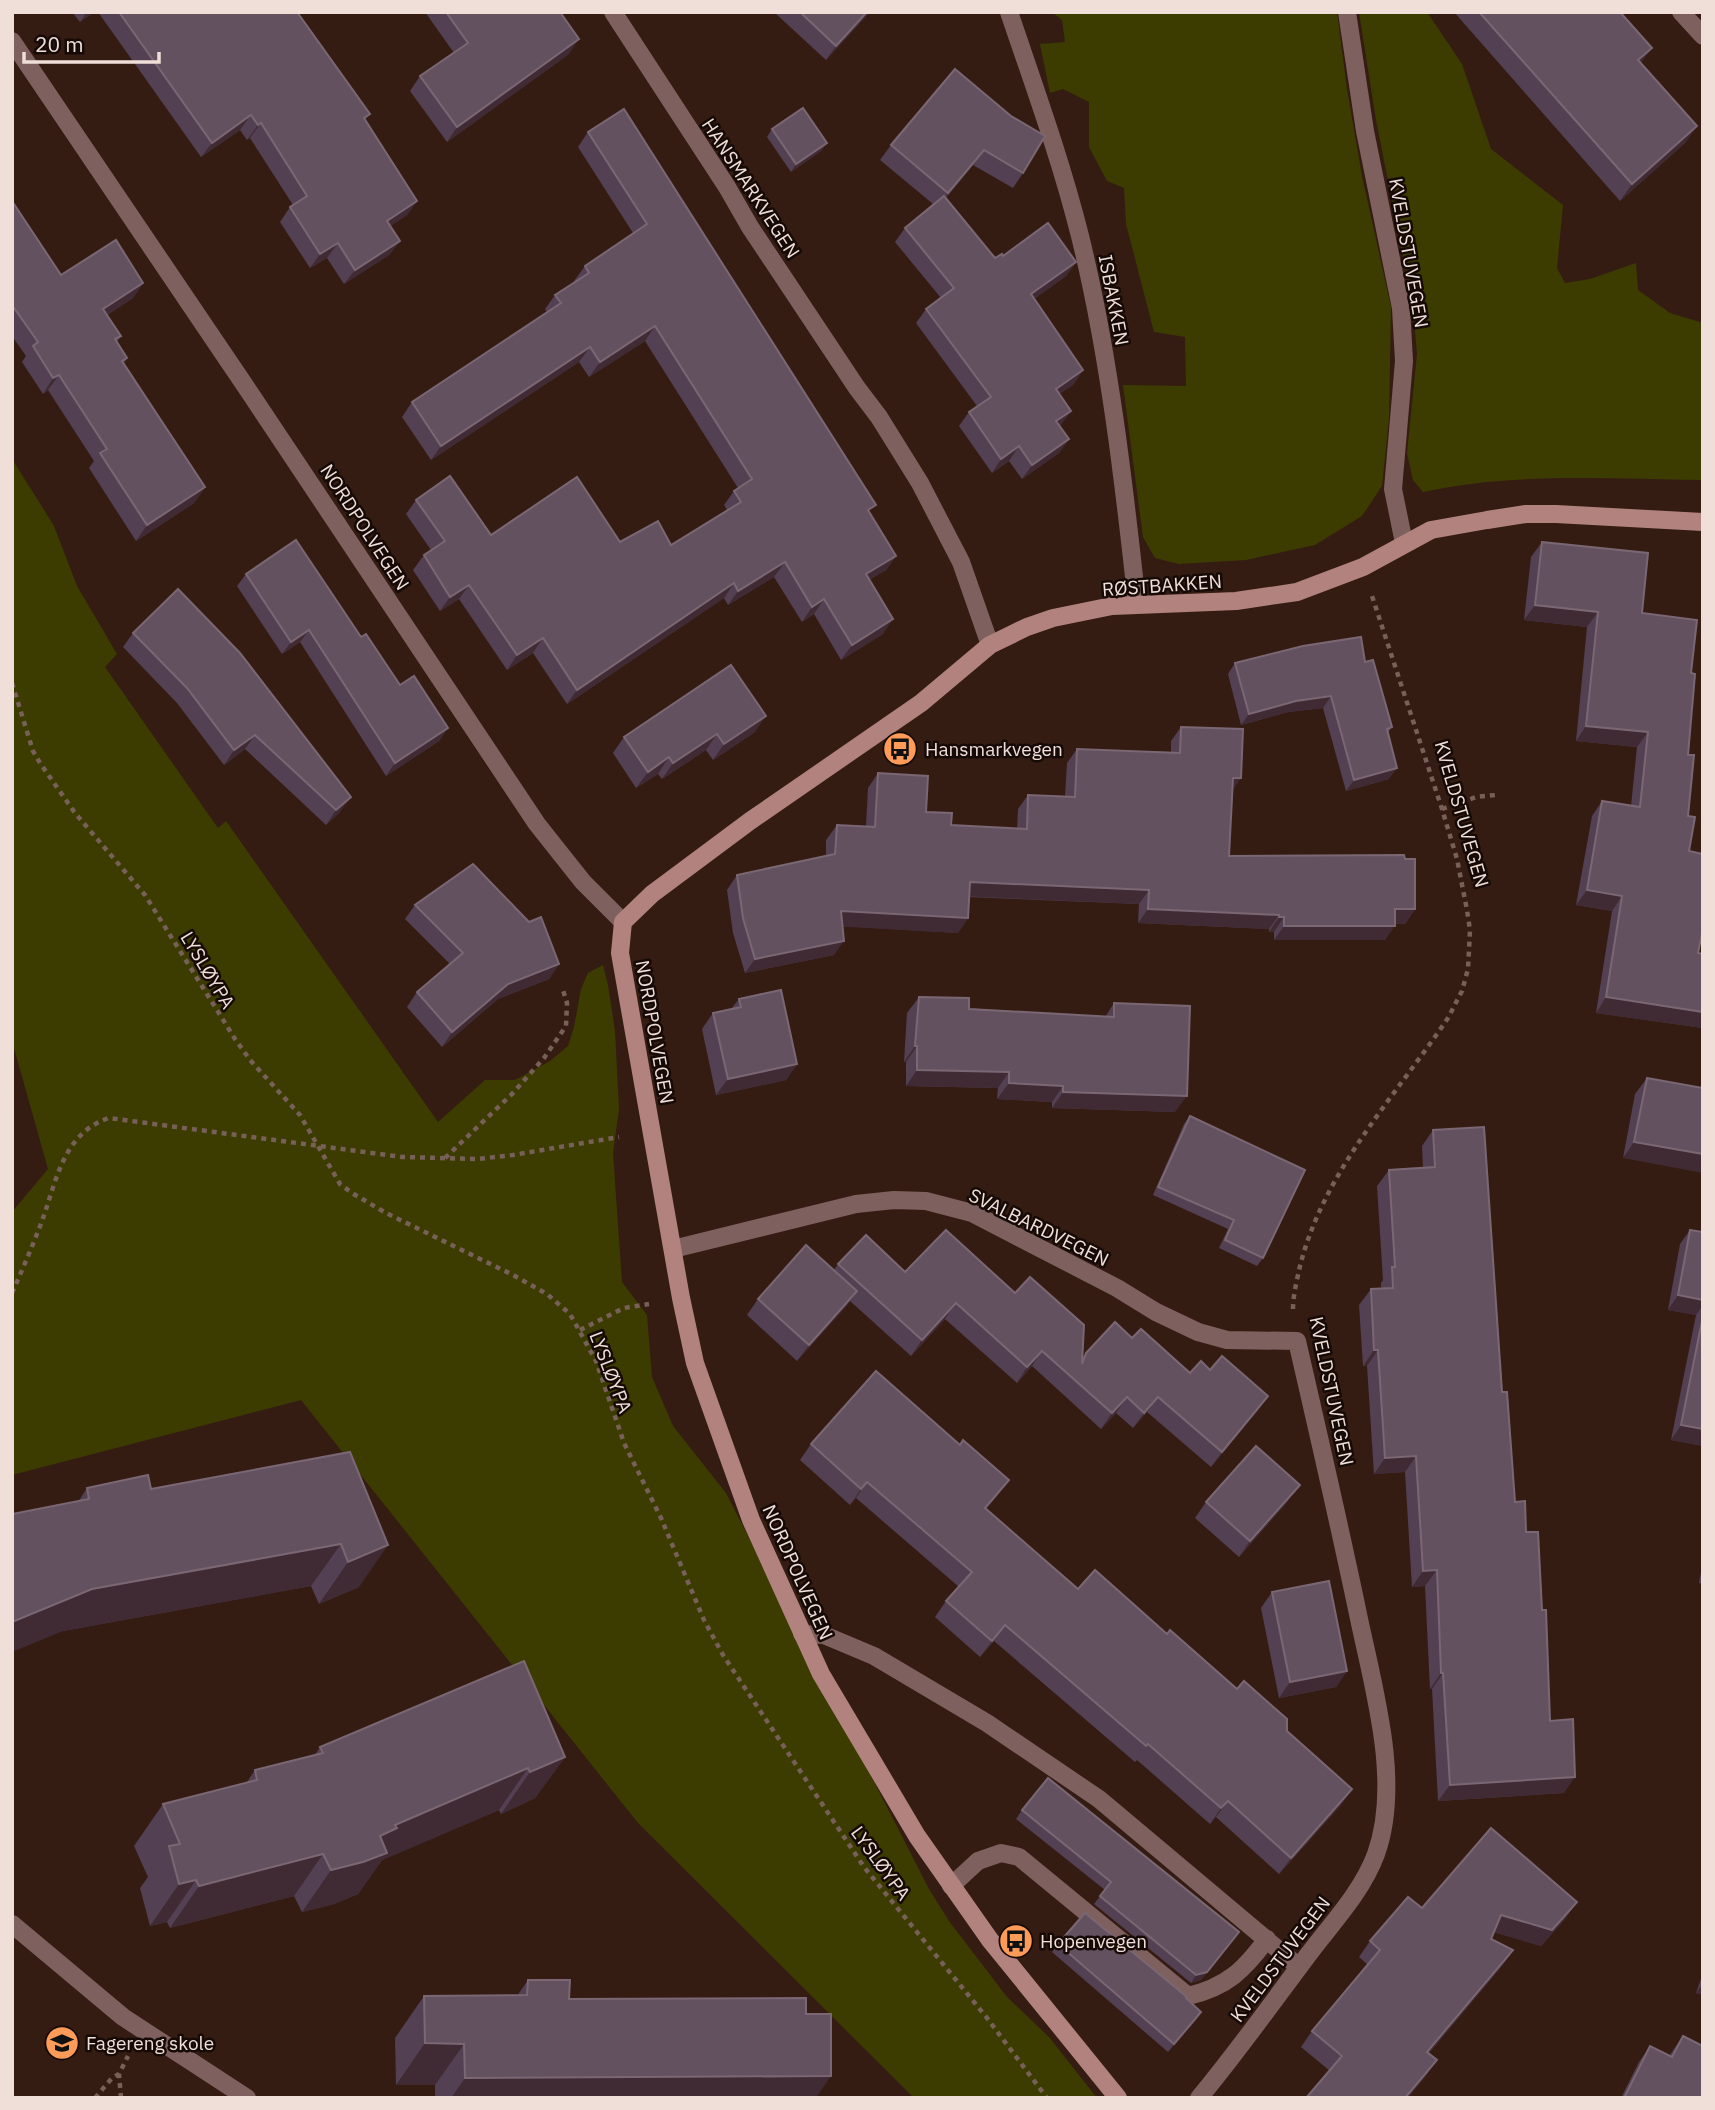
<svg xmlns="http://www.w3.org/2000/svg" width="1715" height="2110" viewBox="0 0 1715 2110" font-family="'IBM Plex Sans',sans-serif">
<rect width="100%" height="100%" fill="#351c13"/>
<g fill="#3c3c00">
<polygon points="1052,12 1337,12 1347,89 1362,176 1391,307 1389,419 1382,486 1362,516 1315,545 1246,560 1179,564 1155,558 1143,537 1123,385 1186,386 1185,337 1154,332 1126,224 1124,188 1107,181 1089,147 1089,102 1063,89 1050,93 1040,44 1065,42 1062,20"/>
<path d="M1359,12h68l35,52 29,85 72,56 -6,63 8,15 25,-4 46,-16 2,27 32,23 33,10v157c-94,-1 -188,-8 -280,12l-10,-12 -6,-27 10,-99 -4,-48 -37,-186z"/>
<polygon points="12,459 54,526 77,586 117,654 105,667 218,828 226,821 438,1122 485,1080 515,1080 550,1061 568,1046 574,1027 581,989 588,973 603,965 608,985 615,1031 619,1109 613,1153 622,1282 647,1315 652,1377 673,1426 726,1493 929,1889 949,1921 1007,1997 1049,2037 1097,2098 914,2098 638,1823 301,1400 12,1475 12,1212 48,1169 12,1041"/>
</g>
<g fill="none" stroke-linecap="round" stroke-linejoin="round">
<g stroke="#776058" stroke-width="4.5" stroke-dasharray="5 5" stroke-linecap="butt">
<polyline points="12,683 33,751 40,763 75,813 145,895 235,1039 250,1060 300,1115 340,1184 352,1193 386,1213 513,1275 547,1294 570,1314 596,1361 624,1443 661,1518 704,1620 723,1655 864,1867 987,2018 1047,2098"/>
<polyline points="1442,809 1476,797 1496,795"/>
<polyline points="445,1158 513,1093 544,1058 566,1026 567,1003 562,987"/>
<path d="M12,1293c11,-25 22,-50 31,-75 9,-25 15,-54 31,-75 9,-12 20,-20 35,-25l293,39 76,2 35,-4 106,-18"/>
<path d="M1293,1309c0,-14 4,-29 7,-43 24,-95 94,-168 148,-248l14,-27 6,-22 2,-39 -3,-20 -10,-51 -15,-50 -70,-213"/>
<polyline points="580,1330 624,1308 649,1304"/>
<polyline points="95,2098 112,2078 119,2074"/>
<polyline points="121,2098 119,2074 128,2056"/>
</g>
<path stroke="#7e615e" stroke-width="18" d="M951,1886l27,-25 23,-8 18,4 169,139c39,-9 56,-26 79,-57"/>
<g stroke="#7e615e" stroke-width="18">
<polyline points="613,12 727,187 750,227 857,388 879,417 920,483 961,562 990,645"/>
<path d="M1009,12c25,74 52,148 71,224 29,117 44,248 57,368"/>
<polyline points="1347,12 1365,131 1401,308 1404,361 1393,489 1404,543"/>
<polyline points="1681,12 1703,36"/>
<polyline points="12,41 252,396 537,824 583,882 623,922"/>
<path d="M673,1249l183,-45 38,-4 32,1 46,12 145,75 39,24 42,20 29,8 70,1c21,91 42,182 61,273 15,73 44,168 18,240 -14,38 -44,69 -68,101 -36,48 -70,96 -109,143"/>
<polyline points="802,1634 824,1635 874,1656 987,1723 1099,1799 1299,1967"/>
<polyline points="12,1924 123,2017 247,2098"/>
</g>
<polyline stroke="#b2837e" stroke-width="18" points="1118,2098 990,1940 917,1836 821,1674 751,1520 695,1363 681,1298 620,953 623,922 652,894 750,821 921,703 990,645 1027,627 1053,618 1112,606 1236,601 1297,592 1363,567 1431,530 1487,520 1526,514 1556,514 1703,522"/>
</g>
<g fill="#534052">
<polygon points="72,12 94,12 80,22"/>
<polygon points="98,12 297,12 370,114 365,120 417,201 407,215 390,226 400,241 389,255 344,284 327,258 310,268 280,222 290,207 293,205 250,138 247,140 240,130 201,157"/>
<polygon points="425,12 560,12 569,54 447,142 410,91 420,76 454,53"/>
<polygon points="774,12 870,12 826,60"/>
<polygon points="1454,12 1620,12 1641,63 1686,142 1620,201"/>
<polygon points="955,69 1023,173 1013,188 973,165 946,198 995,258 1003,256 1076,262 1066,276 1034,299 1083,370 1073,385 1059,394 1071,411 1060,426 1069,439 1059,453 1022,479 1009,461 992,473 959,426 969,412 977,406 916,323 926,309 941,298 895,242 905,228 933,204 880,160 891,145"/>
<polygon points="772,129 827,143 821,151 791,172 767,137"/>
<polygon points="588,132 870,514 896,556 886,570 869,580 883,634 841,660 814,614 802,622 774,577 728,605 724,598 567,704 533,653 507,670 459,599 440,611 413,570 424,555 431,550 406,514 416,500 491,535 671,545 727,510 724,505 734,491 738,488 645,341 589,377 579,362 431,460 402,417 412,402 547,312 545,309 555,295 575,282 574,281 585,266 633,233 578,147"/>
<polygon points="12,201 61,275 143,283 133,298 107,315 121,336 117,342 127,358 124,363 205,487 194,503 136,541 89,468 94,461 48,390 43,394 22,362 26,356 12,336"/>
<polygon points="1542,542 1642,613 1691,673 1688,755 1688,816 1689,851 1698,953 1703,954 1703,1028 1596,1013 1612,911 1576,905 1592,816 1602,801 1631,806 1637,747 1576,741 1587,627 1524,620 1531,557"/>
<polygon points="246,574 361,637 400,685 448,728 439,741 386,776 300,642 282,654 237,586"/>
<polygon points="178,589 340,812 326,825 245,749 224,765 177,703 123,647 133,633"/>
<polygon points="1365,662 1392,727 1388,733 1389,779 1346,791 1323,708 1288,712 1241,725 1228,674 1235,663"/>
<polygon points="1181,727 1233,790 1229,856 1415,909 1405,924 1395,924 1385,940 1274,940 1274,932 1269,932 1269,929 1138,923 1139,904 969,897 968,918 958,933 842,926 834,955 745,973 733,933 727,890 737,875 826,856 826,840 837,825 866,826 868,788 878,773 926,812 951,825 1017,829 1018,809 1028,795 1065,796 1067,763 1077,749 1171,752 1171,741"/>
<polygon points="755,732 713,760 706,750 662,779 658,774 636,788 613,753 624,737"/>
<polygon points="415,905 559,964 549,979 498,999 442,1047 407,1007 417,992 450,964 405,919"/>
<polygon points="919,997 969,1009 1105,1017 1114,1003 1175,1112 1052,1108 1052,1102 997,1099 998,1088 906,1086 906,1062 904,1062 907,1013"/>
<polygon points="739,999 797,1064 786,1080 716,1095 702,1029 713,1013 731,1009"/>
<polygon points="1647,1078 1703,1088 1623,1158 1635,1094"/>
<polygon points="1190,1116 1263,1258 1257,1266 1219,1248 1228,1229 1153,1195 1184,1124"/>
<polygon points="1433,1130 1502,1392 1515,1502 1526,1532 1542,1610 1550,1721 1564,1793 1438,1801 1432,1689 1430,1689 1425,1586 1412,1587 1405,1472 1374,1474 1367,1366 1363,1366 1359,1305 1371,1289 1381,1289 1381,1283 1383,1280 1377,1186 1389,1170 1423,1168 1422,1146"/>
<polygon points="1690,1230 1703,1232 1703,1446 1671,1440 1696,1315 1668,1310 1680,1244"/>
<polygon points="838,1264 905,1272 1082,1360 1086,1353 1132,1338 1190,1373 1210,1370 1268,1396 1257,1411 1211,1467 1147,1412 1133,1428 1116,1413 1101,1429 1032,1366 1017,1383 945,1319 911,1356 850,1301 797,1361 747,1315 758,1299 834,1270"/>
<polygon points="811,1444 997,1496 986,1509 1078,1589 1167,1634 1287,1731 1341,1805 1279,1874 1216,1817 1210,1824 1137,1760 1135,1762 994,1641 980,1657 935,1617 946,1601 959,1587 856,1498 850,1505 800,1460"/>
<polygon points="350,1452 359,1587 319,1604 311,1586 63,1631 78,1502 87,1488 151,1489"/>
<polygon points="1288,1501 1239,1557 1195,1518 1206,1502"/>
<polygon points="1703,1562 1703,1584 1699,1583"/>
<polygon points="1272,1592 1347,1671 1336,1687 1279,1698 1261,1608"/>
<polygon points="320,1747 565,1757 535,1798 501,1814 499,1810 382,1860 358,1894 334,1904 302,1912 294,1896 170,1928 167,1922 150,1926 140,1888 148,1877 134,1846 163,1804 247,1782 255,1770 315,1755"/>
<polygon points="1022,1810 1233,1940 1201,1980 1191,1983 1094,1904 1105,1890 1016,1819"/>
<polygon points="1422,1908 1566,1918 1541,1946 1494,1932 1491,1939 1513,1950 1502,1966 1429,2053 1426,2076 1330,2071 1301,2047 1312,2031 1368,1965 1359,1957 1370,1941"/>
<polygon points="1058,1944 1186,1998 1196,2020 1168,2052 1052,1952"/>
<polygon points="1703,1973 1703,1995 1696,1993"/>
<polygon points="528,1980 569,1999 806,2014 816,2098 435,2098 435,2085 396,2085 395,2038 424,1996 517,1996"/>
<polygon points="1683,2036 1703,2098 1621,2098 1639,2062 1650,2046 1669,2056"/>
</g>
<g fill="#402a33">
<polygon points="87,12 94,12 80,22"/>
<polygon points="867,12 870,12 826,60 836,46"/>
<polygon points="579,39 569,54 447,142 457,127"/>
<polygon points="1652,48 1640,64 1638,60"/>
<polygon points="251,115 240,130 201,157 212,143"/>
<polygon points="261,123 250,138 247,140 258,125"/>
<polygon points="1697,126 1686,142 1620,201 1632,184"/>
<polygon points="827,143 821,151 791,172 796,164"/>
<polygon points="984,150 973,165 937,208 948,193"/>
<polygon points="417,201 407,215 376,236 387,221"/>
<polygon points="400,241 389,255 344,284 355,270"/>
<polygon points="338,243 327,258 310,268 320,254"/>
<polygon points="1076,262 1066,276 1021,308 1031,294"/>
<polygon points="143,283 133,298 92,324 103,309"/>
<polygon points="655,326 645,341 589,377 600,362"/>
<polygon points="590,347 579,362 431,460 441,446"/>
<polygon points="1083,370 1073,385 1046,403 1056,389"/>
<polygon points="59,375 48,390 43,394 53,378"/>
<polygon points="1071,411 1061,425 1046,435 1056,421"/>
<polygon points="1069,439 1059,453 1022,479 1032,465"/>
<polygon points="1019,446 1009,461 992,473 1001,459"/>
<polygon points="205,487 194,503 136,541 147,525"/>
<polygon points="896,556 886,570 855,588 866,574"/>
<polygon points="785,562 774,577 728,605 738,591"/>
<polygon points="734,583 724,598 567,704 577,690"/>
<polygon points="469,585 459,599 440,611 450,597"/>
<polygon points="824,599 814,614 802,622 812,607"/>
<polygon points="1535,605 1598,612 1587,627 1524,620"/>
<polygon points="893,619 883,634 841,660 852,645"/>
<polygon points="309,630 300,642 282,654 291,642"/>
<polygon points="543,638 533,653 507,670 517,655"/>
<polygon points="1331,696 1323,708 1288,712 1241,725 1249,714 1296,701"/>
<polygon points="766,716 755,732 713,760 724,744"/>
<polygon points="1586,726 1648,732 1637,747 1576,741"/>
<polygon points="448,728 439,741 386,776 395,763"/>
<polygon points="717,734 706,750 662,779 673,763"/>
<polygon points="255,735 245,749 224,765 234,750"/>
<polygon points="669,757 658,774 636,788 648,772"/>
<polygon points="1397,768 1389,779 1346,791 1354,780"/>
<polygon points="1233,778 1241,778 1231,793"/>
<polygon points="351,797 340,812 326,825 336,810"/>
<polygon points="970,882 1149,890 1139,904 960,896"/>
<polygon points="1587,890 1622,896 1612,911 1576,905"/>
<polygon points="1148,909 1279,915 1269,929 1138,923"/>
<polygon points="1395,909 1415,909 1405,924 1384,924"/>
<polygon points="841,911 968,918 958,933 830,926"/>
<polygon points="1279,917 1284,917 1274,932 1269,932"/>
<polygon points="1284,926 1395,926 1385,940 1274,940"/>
<polygon points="844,941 834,955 745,973 755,959"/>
<polygon points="559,964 549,979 498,999 442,1047 452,1032 508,984"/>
<polygon points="1606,997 1703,1012 1703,1028 1596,1013"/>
<polygon points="915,1046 917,1046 906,1062 904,1062"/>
<polygon points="797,1064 786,1080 716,1095 728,1079"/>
<polygon points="917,1070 1009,1072 998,1088 906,1086"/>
<polygon points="1009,1083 1063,1086 1052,1102 997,1099"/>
<polygon points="1063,1092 1187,1096 1175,1112 1052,1108"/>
<polygon points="1634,1142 1703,1154 1703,1173 1623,1158"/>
<polygon points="857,1291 846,1307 797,1361 809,1345"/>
<polygon points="1678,1295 1703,1300 1703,1305 1696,1315 1668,1310"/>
<polygon points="956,1303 945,1319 911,1356 922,1340"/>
<polygon points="1374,1350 1378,1350 1367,1366 1363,1366"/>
<polygon points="1042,1351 1032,1366 1017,1383 1027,1367"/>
<polygon points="1268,1396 1257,1411 1211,1467 1222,1452"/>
<polygon points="1127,1397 1116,1413 1101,1429 1112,1413"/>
<polygon points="1158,1397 1147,1412 1133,1428 1144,1413"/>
<polygon points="1681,1425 1703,1429 1703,1446 1671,1440"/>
<polygon points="1416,1456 1405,1472 1374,1474 1385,1458"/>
<polygon points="1009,1480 997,1496 973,1524 985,1508"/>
<polygon points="867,1482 856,1498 850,1505 861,1489"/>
<polygon points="1300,1485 1288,1501 1239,1557 1250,1541"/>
<polygon points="341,1544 311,1586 63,1631 12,1652 12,1622 92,1589"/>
<polygon points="388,1545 359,1587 319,1604 348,1562"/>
<polygon points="1437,1570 1425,1586 1412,1587 1423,1571"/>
<polygon points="1005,1625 994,1641 980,1657 992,1641"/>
<polygon points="1347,1671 1336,1687 1279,1698 1290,1682"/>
<polygon points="1441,1673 1443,1673 1432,1689 1430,1689"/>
<polygon points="565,1757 535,1798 501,1814 530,1772"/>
<polygon points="528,1768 499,1810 382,1860 358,1894 334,1904 302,1912 331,1870 395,1825"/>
<polygon points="1575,1777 1564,1793 1438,1801 1450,1785"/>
<polygon points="1352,1789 1341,1805 1279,1874 1291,1858"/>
<polygon points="1228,1801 1216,1817 1210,1824 1221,1808"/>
<polygon points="323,1854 294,1896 170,1928 199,1886"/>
<polygon points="196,1880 167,1922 150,1926 179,1884"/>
<polygon points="1577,1902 1566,1918 1541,1946 1490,1931 1501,1915"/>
<polygon points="1239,1932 1201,1980 1191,1983 1196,1975"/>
<polygon points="1513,1950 1502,1966 1416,2068 1427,2052"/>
<polygon points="1703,1984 1703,1995 1696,1993"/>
<polygon points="1201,2012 1196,2020 1168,2052 1174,2044"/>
<polygon points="425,2043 464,2044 435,2085 396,2085"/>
<polygon points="1437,2060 1426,2076 1408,2098 1405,2098"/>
<polygon points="831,2076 816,2098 451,2098 465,2078"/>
</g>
<g fill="#645160" stroke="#7a6773" stroke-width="2">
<polygon points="119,12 297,12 370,114 364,118 417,201 387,221 400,241 355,270 338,243 320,254 290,207 307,196 261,123 258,125 251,115 212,143"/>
<polygon points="446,12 560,12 579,39 457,127 420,76 468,43"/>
<polygon points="800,12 867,12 836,46"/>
<polygon points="1479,12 1620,12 1652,48 1638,60 1697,126 1632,184"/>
<polygon points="955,69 1011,116 1045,136 1023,173 984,150 948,193 891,145"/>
<polygon points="803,108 827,143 796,164 772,129"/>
<polygon points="624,109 876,505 868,510 896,556 866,574 893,619 852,645 824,599 812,607 785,562 738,591 734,583 577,690 543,638 517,655 469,585 450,597 424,555 445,541 416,500 450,476 491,535 577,477 620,542 658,521 671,545 741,502 734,491 752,479 655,326 600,362 590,347 441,446 412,402 561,303 555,295 589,273 585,266 647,224 588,132"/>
<polygon points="944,196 995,258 1002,254 1003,256 1048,223 1076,262 1031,294 1083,370 1056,389 1071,411 1056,421 1069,439 1032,465 1019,446 1001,459 969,412 991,397 926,309 954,288 905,228"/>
<polygon points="12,201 61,275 116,240 143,283 103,309 121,336 115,339 127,358 122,361 205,487 147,525 100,453 107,449 59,375 53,378 33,346 38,342 12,305"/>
<polygon points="296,540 361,637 366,634 400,685 414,676 448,728 395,763 309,630 291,642 246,574"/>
<polygon points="1542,542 1648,553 1642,613 1697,620 1691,673 1695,674 1688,755 1694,755 1688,816 1695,817 1689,851 1703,854 1703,929 1698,953 1703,954 1703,1012 1606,997 1622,896 1587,890 1602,801 1640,807 1648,732 1586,726 1598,612 1535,605"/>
<polygon points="178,589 240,653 351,797 336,810 255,735 234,750 187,688 133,633"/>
<polygon points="1361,637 1365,662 1373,660 1392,727 1387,729 1397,768 1354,780 1331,696 1296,701 1249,714 1235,663 1303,646"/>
<polygon points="731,665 766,716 724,744 717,734 673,763 669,757 648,772 624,737"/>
<polygon points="1181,727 1243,729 1241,778 1233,778 1229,856 1404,855 1405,859 1415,859 1415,909 1395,909 1395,926 1284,926 1284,917 1279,917 1279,915 1148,909 1149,890 970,882 968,918 841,911 844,941 755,959 743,918 737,875 835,854 837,825 875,827 878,773 928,776 926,812 952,813 951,825 1027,829 1028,795 1075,797 1077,749 1180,753"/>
<polygon points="473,864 529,922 541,917 559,964 508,984 452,1032 417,992 463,953 415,905"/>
<polygon points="781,990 797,1064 728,1079 713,1013 741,1007 739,999"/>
<polygon points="919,997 969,998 969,1009 1114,1017 1114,1003 1190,1006 1187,1096 1063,1092 1063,1086 1009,1083 1009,1072 917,1070 917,1046 915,1046"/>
<polygon points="1647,1078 1703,1088 1703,1154 1634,1142"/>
<polygon points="1190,1116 1305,1170 1263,1258 1225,1240 1234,1220 1158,1187"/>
<polygon points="1484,1127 1502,1392 1507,1392 1515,1502 1525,1501 1526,1532 1538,1532 1542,1610 1546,1610 1550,1721 1573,1719 1575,1777 1450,1785 1443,1673 1441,1673 1437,1570 1423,1571 1416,1456 1385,1458 1378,1350 1374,1350 1371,1289 1393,1288 1392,1267 1395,1267 1389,1170 1435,1167 1433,1130"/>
<polygon points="946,1230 1015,1293 1030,1277 1084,1325 1082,1364 1086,1353 1115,1322 1132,1338 1141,1329 1190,1373 1201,1361 1210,1370 1222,1356 1268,1396 1222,1452 1158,1397 1144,1413 1127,1397 1112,1413 1042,1351 1027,1367 956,1303 922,1340 838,1264 866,1235 905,1272"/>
<polygon points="1690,1230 1703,1232 1703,1300 1678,1295"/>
<polygon points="806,1245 857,1291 809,1345 758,1299"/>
<polygon points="1703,1316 1703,1429 1681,1425"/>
<polygon points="876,1371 960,1445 963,1440 1009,1480 985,1508 1078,1589 1095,1570 1167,1634 1170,1630 1237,1689 1244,1681 1287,1719 1287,1731 1352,1789 1291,1858 1228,1801 1221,1808 1148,1744 1146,1746 1005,1625 992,1641 946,1601 972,1572 867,1482 861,1489 811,1444"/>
<polygon points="1256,1446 1300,1485 1250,1541 1206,1502"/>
<polygon points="350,1452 388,1545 348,1562 341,1544 92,1589 12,1622 12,1514 89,1499 87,1488 148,1475 151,1489"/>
<polygon points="1329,1581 1347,1671 1290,1682 1272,1592"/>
<polygon points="524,1661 565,1757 530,1772 528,1768 395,1825 397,1828 380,1836 387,1853 363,1862 331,1870 323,1854 199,1886 196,1880 179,1884 169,1846 180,1844 163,1804 257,1780 255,1770 323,1753 320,1747"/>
<polygon points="1048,1778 1239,1932 1207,1972 1196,1975 1100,1896 1111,1882 1022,1810"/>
<polygon points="1491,1828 1577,1902 1552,1930 1501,1915 1491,1939 1513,1950 1427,2052 1437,2060 1405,2098 1306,2098 1342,2056 1312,2031 1380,1950 1370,1941 1408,1897 1422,1908"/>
<polygon points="1085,1913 1187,1997 1186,1998 1201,2012 1174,2044 1058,1944"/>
<polygon points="528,1980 570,1980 569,1999 806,1998 806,2014 831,2014 831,2076 465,2078 464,2044 425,2043 424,1996 527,1995"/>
<polygon points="1683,2036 1703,2046 1703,2098 1624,2098 1650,2046 1672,2057"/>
</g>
<defs>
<g id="bus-disc" transform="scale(1.75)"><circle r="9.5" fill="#fe9b58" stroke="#150a06"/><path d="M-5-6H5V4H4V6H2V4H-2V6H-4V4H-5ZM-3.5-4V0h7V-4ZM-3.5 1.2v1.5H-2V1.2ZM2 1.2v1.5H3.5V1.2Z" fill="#111"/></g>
<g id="school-disc" transform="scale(1.75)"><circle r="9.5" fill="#fe9b58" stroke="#150a06"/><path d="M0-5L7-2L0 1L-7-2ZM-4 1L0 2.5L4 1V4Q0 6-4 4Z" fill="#111"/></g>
</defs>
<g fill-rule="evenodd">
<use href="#bus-disc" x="900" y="749"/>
<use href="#bus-disc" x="1016" y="1941"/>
<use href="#school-disc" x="62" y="2043"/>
</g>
<g text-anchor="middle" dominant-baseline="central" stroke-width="5" stroke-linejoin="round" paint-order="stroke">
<g font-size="19" fill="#f0ded8" stroke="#150a06">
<text transform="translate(751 188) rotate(57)">HANSMARKVEGEN</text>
<text transform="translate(1409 253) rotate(80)">KVELDSTUVEGEN</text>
<text transform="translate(1114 300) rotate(79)">ISBAKKEN</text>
<text transform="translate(365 527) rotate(57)">NORDPOLVEGEN</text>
<text transform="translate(1162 585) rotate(-4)">RØSTBAKKEN</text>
<text transform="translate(1462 814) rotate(74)">KVELDSTUVEGEN</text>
<text transform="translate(208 970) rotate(59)">LYSLØYPA</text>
<text transform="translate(655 1032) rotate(80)">NORDPOLVEGEN</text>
<text transform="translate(1039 1227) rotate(26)">SVALBARDVEGEN</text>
<text transform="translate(611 1372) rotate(69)">LYSLØYPA</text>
<text transform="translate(1332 1391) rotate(78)">KVELDSTUVEGEN</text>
<text transform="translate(798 1572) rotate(66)">NORDPOLVEGEN</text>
<text transform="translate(881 1863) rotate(54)">LYSLØYPA</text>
<text transform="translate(1280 1959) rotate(-53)">KVELDSTUVEGEN</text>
</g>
<g font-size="19" fill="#f0ded8" stroke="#150a06" text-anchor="start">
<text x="925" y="749">Hansmarkvegen</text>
<text x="1040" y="1941">Hopenvegen</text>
<text x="86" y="2043">Fagereng skole</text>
</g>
</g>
<rect width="1715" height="2110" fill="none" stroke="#f0ded8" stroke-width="28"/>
<path d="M24 52v10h135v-10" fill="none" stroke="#f0ded8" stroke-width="3.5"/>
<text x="35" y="52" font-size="21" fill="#f0ded8" stroke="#150a06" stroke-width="5" paint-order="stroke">20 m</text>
</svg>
